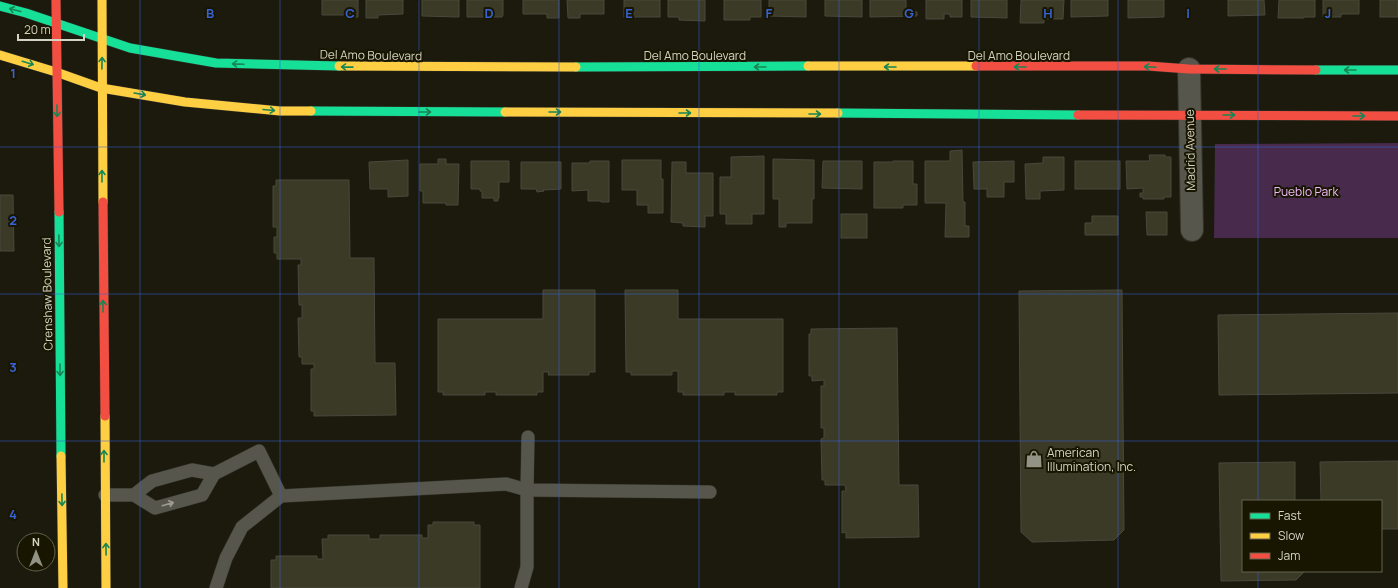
<svg xmlns="http://www.w3.org/2000/svg" width="1398" height="588" viewBox="0 0 1398 588" font-family="Manrope,sans-serif">
<rect width="100%" height="100%" fill="#1b1a0d"/>
<polygon fill="#472a4c" points="1398,143 1398,238 1214,238 1215,144"/>
<g fill="#3b3a27" stroke="#49483d">
<polygon points="322,0 358,0 358,17 346,18 346,15 322,15"/>
<polygon points="366,0 403,0 403,14 378,15 378,18 366,18"/>
<polygon points="422,0 459,0 459,17 422,16"/>
<polygon points="467,0 503,0 503,15 502,17 467,17"/>
<polygon points="523,0 559,0 559,18 547,18 547,14 523,14"/>
<polygon points="567,0 604,0 604,14 580,14 580,18 568,18"/>
<rect x="624" y="0" width="36" height="17"/>
<polygon points="668,0 705,0 705,21 679,20 679,17 668,17"/>
<polygon points="724,0 761,0 761,17 750,17 750,20 724,20"/>
<polygon points="769,0 806,0 806,17 769,16"/>
<polygon points="825,0 862,0 862,17 825,16"/>
<polygon points="870,0 906,0 906,12 917,12 917,16 870,17"/>
<polygon points="926,0 962,0 962,17 950,17 950,14 944,14 944,19 926,19"/>
<polygon points="971,0 1007,0 1007,18 971,17"/>
<polygon points="1021,0 1064,0 1063,19 1044,19 1044,23 1020,23"/>
<polygon points="1071,0 1108,0 1108,16 1071,17"/>
<polygon points="1128,0 1164,0 1164,17 1128,18"/>
<polygon points="1228,0 1264,0 1265,15 1228,16"/>
<polygon points="1279,0 1315,0 1315,17 1304,17 1304,18 1278,18"/>
<polygon points="1323,0 1359,0 1359,14 1341,14 1341,17 1323,17"/>
<rect x="1380" y="0" width="18" height="17"/>
<polygon points="962,150 963,202 965,202 965,226 969,226 969,237 945,237 946,203 925,203 925,161 950,161 950,151"/>
<polygon points="1149,155 1165,155 1165,157 1171,157 1171,197 1164,197 1164,199 1143,199 1143,197 1140,197 1140,193 1143,193 1143,188 1127,189 1126,161 1150,161"/>
<polygon points="764,156 764,214 752,214 752,224 726,224 726,214 720,214 720,177 731,177 731,157"/>
<polygon points="1043,157 1064,157 1064,190 1040,191 1040,199 1026,199 1025,164 1043,163"/>
<polygon points="438,159 446,159 446,164 459,164 458,205 446,205 446,203 423,203 423,191 420,191 420,164 438,164"/>
<polygon points="773,159 814,160 814,199 812,199 812,223 786,223 786,227 779,227 779,199 773,199"/>
<polygon points="408,160 408,196 388,197 388,189 370,189 369,162"/>
<polygon points="622,160 661,160 661,179 663,179 663,213 648,213 648,205 637,205 637,190 622,190"/>
<polygon points="471,161 509,161 509,182 499,182 499,198 498,198 498,201 494,201 494,198 482,198 482,191 480,191 480,189 471,189"/>
<polygon points="590,161 609,161 609,202 601,202 601,201 588,201 588,190 572,191 572,163 590,163"/>
<polygon points="823,161 862,161 862,189 822,188"/>
<polygon points="893,161 913,161 913,184 917,184 917,205 903,205 903,208 874,208 874,162 893,162"/>
<polygon points="1014,161 1014,182 1004,182 1004,197 987,197 987,189 974,189 973,162"/>
<rect x="1075" y="161" width="45" height="28"/>
<polygon points="521,162 561,162 561,189 543,190 544,191 537,192 536,189 521,189"/>
<polygon points="672,162 686,162 686,173 713,173 713,216 705,216 705,227 683,226 683,223 671,222"/>
<polygon points="276,180 349,180 350,258 374,258 375,363 395,363 396,415 314,416 314,411 311,411 311,369 314,369 314,364 302,364 302,357 299,357 298,318 302,318 302,305 299,305 298,265 301,265 301,259 277,259 277,253 274,253 274,237 277,237 277,227 273,227 273,186 276,186"/>
<polygon points="0,195 13,195 14,251 0,251"/>
<polygon points="1146,212 1167,212 1167,235 1147,235"/>
<rect x="841" y="214" width="26" height="24"/>
<polygon points="1092,216 1118,216 1118,235 1085,235 1085,223 1092,223"/>
<polygon points="543,290 595,290 595,372 589,372 589,375 548,375 549,372 543,372 543,392 537,392 537,395 496,395 496,392 485,392 485,395 443,395 443,392 438,392 438,319 543,319"/>
<polygon points="625,290 678,290 678,319 783,319 783,392 777,392 777,395 735,395 735,392 724,392 724,395 683,395 683,392 678,392 678,371 672,371 672,375 631,375 631,372 626,372"/>
<polygon points="1122,290 1124,530 1114,540 1032,542 1021,532 1019,291"/>
<polygon points="1398,313 1398,393 1219,395 1218,315"/>
<polygon points="897,328 899,485 918,485 919,537 846,538 846,532 842,533 842,491 846,491 845,485 825,485 825,480 822,480 821,439 824,438 824,428 821,428 821,386 824,386 824,380 812,381 812,376 809,376 809,334 811,334 811,329"/>
<polygon points="1398,461 1398,529 1381,529 1381,501 1321,501 1320,462"/>
<polygon points="1295,462 1295,501 1243,501 1243,571 1305,571 1296,580 1221,581 1219,463"/>
<polygon points="433,522 474,522 474,525 480,525 480,588 271,588 271,560 276,560 276,556 317,556 317,559 323,559 322,539 328,539 328,535 369,535 369,539 380,539 380,535 422,535 422,538 428,538 428,525 433,525"/>
</g>
<g fill="none" stroke-linecap="round" stroke-linejoin="round">
<g stroke="#33332a" stroke-width="14">
<g id="lane">
<polyline points="528,437 527,490 710,492"/>
<polyline points="105,495 134,495 155,508 202,495 214,474 259,451 281,496"/>
<polyline points="134,495 152,481 192,470 214,474"/>
<polyline points="216,588 226,558 242,527 281,496 506,484 527,490 527,567 521,588"/>
</g>
</g>
<g stroke="#33332a" stroke-width="24">
<polyline id="street" points="1189,69 1192,230"/>
</g>
<g stroke="#33332a" stroke-width="10">
<g id="fast">
<polyline points="0,6 26,13 130,48 216,63 339,66"/>
<polyline points="576,67 808,66"/>
<polyline points="1316,70 1398,70"/>
<polyline points="311,111 505,112"/>
<polyline points="838,113 1078,115"/>
<polyline points="59,212 61,456"/>
</g>
</g>
<g stroke="#33332a" stroke-width="10">
<g id="slow">
<polyline points="102,0 103,202"/>
<polyline points="0,55 56,72 101,88 185,102 280,111 311,111"/>
<polyline points="339,66 576,67"/>
<polyline points="808,66 976,66"/>
<polyline points="505,112 838,113"/>
<polyline points="105,416 106,588"/>
<polyline points="61,456 63,588"/>
</g>
</g>
<g stroke="#33332a" stroke-width="10">
<g id="jam">
<polyline points="56,0 59,212"/>
<polyline points="976,66 1148,66 1189,69 1316,70"/>
<polyline points="1078,115 1398,116"/>
<polyline points="103,202 105,416"/>
</g>
</g>
<use href="#lane" stroke="#56564c" stroke-width="13"/>
<use href="#street" stroke="#56564c" stroke-width="22"/>
<use href="#fast" stroke="#16e098" stroke-width="9"/>
<use href="#slow" stroke="#ffcf43" stroke-width="9"/>
<use href="#jam" stroke="#f24e42" stroke-width="9"/>
</g>
<defs><path id="oneway-shaft" d="M-6 0H5M1.5-3L5.5 0L1.5 3" fill="none" stroke-width="1.6" stroke-linecap="round" stroke-linejoin="round"/></defs>
<g stroke="#178554">
<use href="#oneway-shaft" transform="translate(15 10) rotate(-165)"/>
<use href="#oneway-shaft" transform="translate(28 63) rotate(17)"/>
<use href="#oneway-shaft" transform="translate(102 63) rotate(-89)"/>
<use href="#oneway-shaft" transform="translate(238 64) rotate(-178)"/>
<use href="#oneway-shaft" transform="translate(347 67) rotate(-179)"/>
<use href="#oneway-shaft" transform="translate(760 67) rotate(180)"/>
<use href="#oneway-shaft" transform="translate(890 67) rotate(180)"/>
<use href="#oneway-shaft" transform="translate(1020 67) rotate(180)"/>
<use href="#oneway-shaft" transform="translate(1150 67) rotate(-177)"/>
<use href="#oneway-shaft" transform="translate(1220 69) rotate(-180)"/>
<use href="#oneway-shaft" transform="translate(1350 70) rotate(-180)"/>
<use href="#oneway-shaft" transform="translate(140 94) rotate(10)"/>
<use href="#oneway-shaft" transform="translate(269 110) rotate(5)"/>
<use href="#oneway-shaft" transform="translate(57 111) rotate(89)"/>
<use href="#oneway-shaft" transform="translate(425 112)"/>
<use href="#oneway-shaft" transform="translate(555 112)"/>
<use href="#oneway-shaft" transform="translate(685 113)"/>
<use href="#oneway-shaft" transform="translate(815 114)"/>
<use href="#oneway-shaft" transform="translate(1229 115)"/>
<use href="#oneway-shaft" transform="translate(1359 116)"/>
<use href="#oneway-shaft" transform="translate(102 176) rotate(-90)"/>
<use href="#oneway-shaft" transform="translate(59 241) rotate(89)"/>
<use href="#oneway-shaft" transform="translate(103 306) rotate(-90)"/>
<use href="#oneway-shaft" transform="translate(60 370) rotate(89)"/>
<use href="#oneway-shaft" transform="translate(104 456) rotate(-90)"/>
<use href="#oneway-shaft" transform="translate(62 500) rotate(89)"/>
<use href="#oneway-shaft" transform="translate(106 549) rotate(-91)"/>
</g>
<use stroke="#9b9b8f" href="#oneway-shaft" transform="translate(168 504) rotate(-16)"/>
<path fill="none" stroke="#3862d5" stroke-width="1" stroke-opacity="0.55" d="M140,0v588M280,0v588M419,0v588M559,0v588M699,0v588M839,0v588M979,0v588M1118,0v588M1258,0v501M0,147h1398M0,294h1398M0,441h1398M1258,571v17"/>
<defs>
<g id="shop-bare" transform="scale(1.38)"><path d="M-5-2.5h2.3a2.7 3.5 0 0 1 5.4 0H5L5.5 6h-11ZM-1.5-2.5h3a1.5 2.3 0 0 0-3 0Z" fill="#939385" stroke="#181601" stroke-width="2.5" paint-order="stroke"/></g>
</defs>
<g fill-rule="evenodd">
<use href="#shop-bare" x="1034" y="459"/>
</g>
<g text-anchor="middle" dominant-baseline="central" stroke-width="4" stroke-linejoin="round" paint-order="stroke">
<g font-size="12" fill="#d4d4c5" stroke="#181601">
<text transform="translate(371 55) rotate(1)">Del Amo Boulevard</text>
<text x="695" y="55">Del Amo Boulevard</text>
<text x="1019" y="55">Del Amo Boulevard</text>
<text transform="translate(1190 150) rotate(-91)">Madrid Avenue</text>
<text transform="translate(47 294) rotate(-91)">Crenshaw Boulevard</text>
</g>
<g font-size="12" fill="#f2b9fe" stroke="#181601">
<text x="1306" y="191">Pueblo Park</text>
</g>
<g font-size="12" fill="#d4d4c5" stroke="#181601" text-anchor="start">
<text x="1047" y="452">American<tspan x="1047" dy="14">Illumination, Inc.</tspan></text>
</g>
</g>
<g font-size="13" text-anchor="middle" font-weight="bold" fill="#3862d5" stroke="#181601" stroke-width="4" stroke-linejoin="round" paint-order="stroke">
<text x="210" y="18">B</text>
<text x="350" y="18">C</text>
<text x="489" y="18">D</text>
<text x="629" y="18">E</text>
<text x="769" y="18">F</text>
<text x="909" y="18">G</text>
<text x="1048" y="18">H</text>
<text x="1188" y="18">I</text>
<text x="1328" y="18">J</text>
<text x="13" y="78">1</text>
<text x="13" y="225">2</text>
<text x="13" y="372">3</text>
<text x="13" y="519">4</text>
</g>
<rect x="1242" y="500" width="140" height="72" fill="#181601" stroke="#63624f"/>
<rect x="1250" y="513" width="20" height="6" fill="#16e098" stroke="#63624f"/>
<text x="1278" y="520" font-size="12" fill="#d4d4c5">Fast</text>
<rect x="1250" y="533" width="20" height="6" fill="#ffcf43" stroke="#63624f"/>
<text x="1278" y="540" font-size="12" fill="#d4d4c5">Slow</text>
<rect x="1250" y="553" width="20" height="6" fill="#f24e42" stroke="#63624f"/>
<text x="1278" y="560" font-size="12" fill="#d4d4c5">Jam</text>
<g transform="translate(36 552)"><circle r="19" fill="#181601" stroke="#63624f"/>
<path d="M0-3L7 15L0 10L-7 15Z" fill="#939385"/>
<text y="-6" font-size="11" font-weight="bold" text-anchor="middle" fill="#d4d4c5">N</text>
</g>
<path d="M18 34v6h66v-6" fill="none" stroke="#d4d4c5" stroke-width="2"/>
<text x="24" y="34" font-size="12" fill="#d4d4c5" stroke="#181601" stroke-width="3" paint-order="stroke">20 m</text>
</svg>
